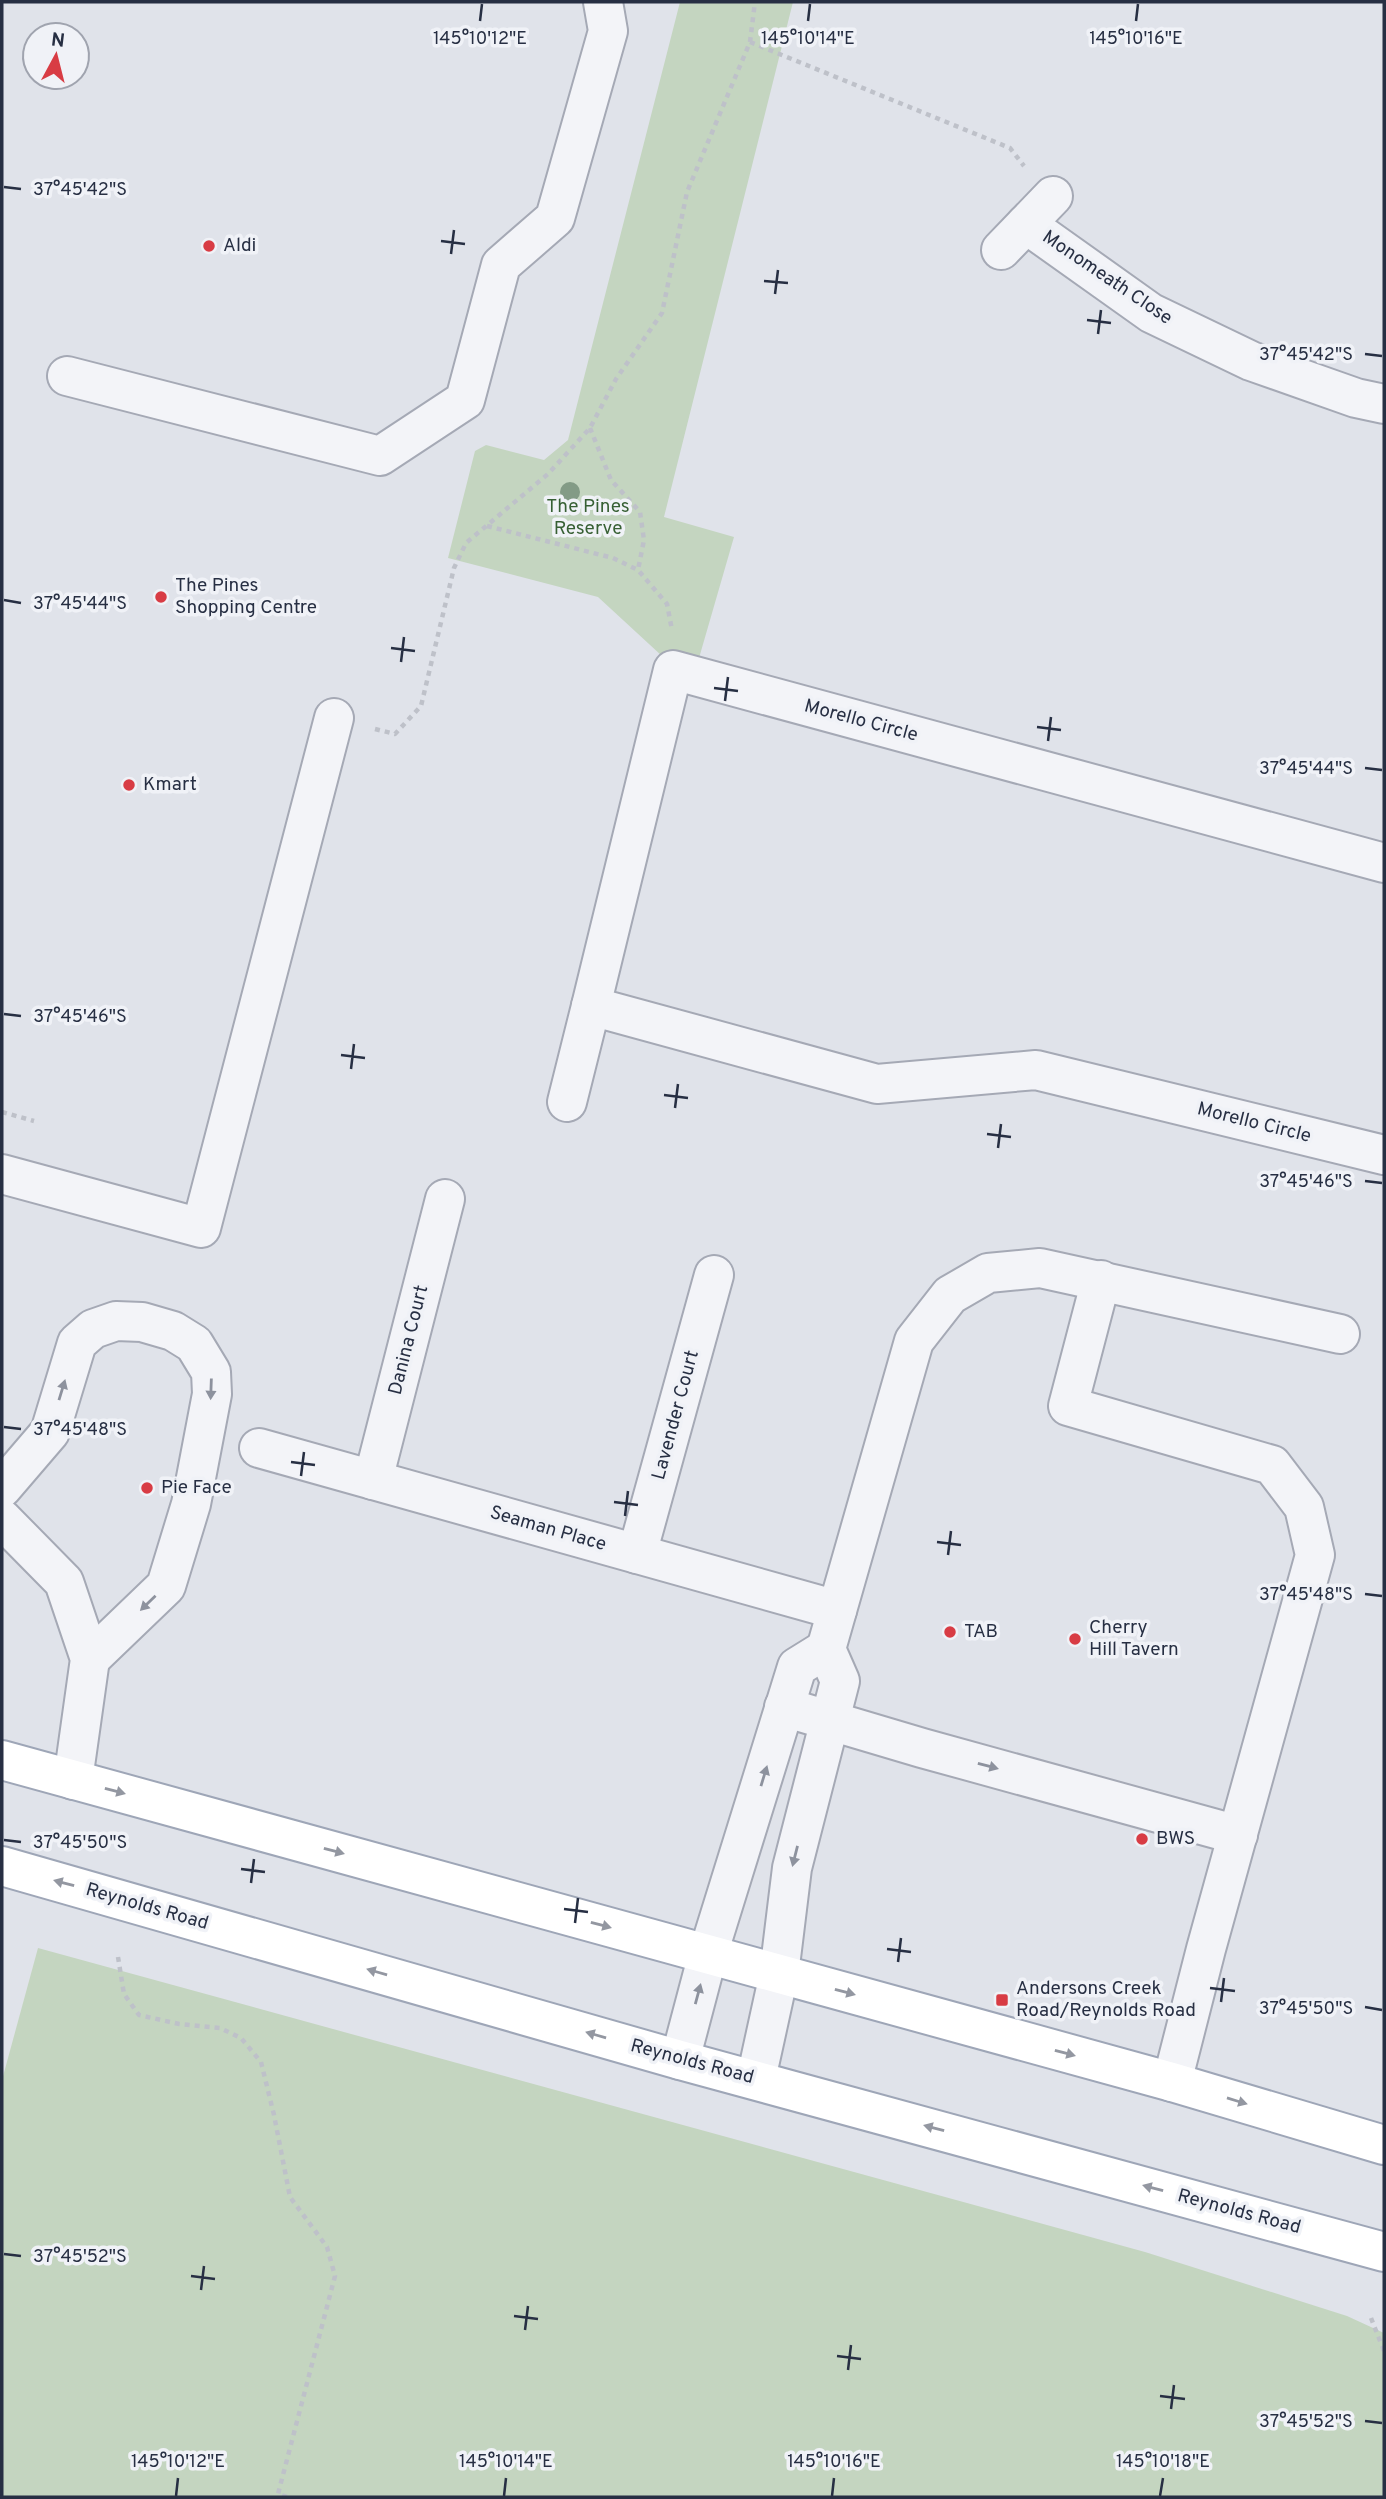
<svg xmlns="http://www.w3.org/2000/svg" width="1386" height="2499" viewBox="0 0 1386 2499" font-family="Overpass,sans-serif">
<rect width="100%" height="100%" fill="#e0e3ea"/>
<g fill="#c4d5c0">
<polygon points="680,2 793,2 664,517 734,537 697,665 662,656 598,597 448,558 475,451 486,445 544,460 568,440"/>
<polygon points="38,1948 1145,2252 1347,2316 1384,2333 1384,2497 2,2497 2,2080"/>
</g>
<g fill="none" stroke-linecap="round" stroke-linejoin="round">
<g stroke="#a5a9b5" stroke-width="42">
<g id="minor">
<polyline points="1026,224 1151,313 1251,361 1356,398 1384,404"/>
<polyline points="1001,250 1053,196"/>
<polyline points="67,376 380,456 465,400 501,265 555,218 608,31 603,2"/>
<polyline points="1384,863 673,670 591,1006 877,1084 1036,1070 1384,1155"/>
<polyline points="567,1102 591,1006"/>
<polyline points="2,1174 201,1228 334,718"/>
<polyline points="1101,1280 1068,1406 1272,1465 1304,1507 1315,1555 1206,1949 1172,2082"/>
<polyline points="259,1448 837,1610"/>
<polyline points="373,1480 445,1199"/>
<polyline points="2,1488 50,1432 77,1343 93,1329 116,1321 142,1322 173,1331 194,1344 211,1372 212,1394 191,1504 166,1586 90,1659"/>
<polyline points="2,1519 64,1582 90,1659 73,1780"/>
<polyline points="637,1554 714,1275"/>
<polyline points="784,1707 922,1748 1238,1835"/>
<polyline points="680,2060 708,1954 797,1667 826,1649"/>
<polyline points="756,2079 779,1974 792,1868 840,1681 826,1649 914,1341 950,1295 988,1273 1040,1268 1340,1334"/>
</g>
</g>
<g stroke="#9ea6b7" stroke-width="42">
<g id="major">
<polyline points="2,1760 1172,2082 1384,2145"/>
<polyline points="2,1866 680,2060 1384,2252"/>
</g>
</g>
<g stroke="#bec1c9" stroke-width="4.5" stroke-dasharray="5 5" stroke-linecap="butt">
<polyline points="750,42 1010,148 1024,166"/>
<polyline points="590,428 611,480 640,512 644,540 638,570"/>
<polyline points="487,526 613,558 638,570 667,604 672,630"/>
<polyline points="375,729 395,734 421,706 454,568 466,543 548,474 590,428 616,379 662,313 687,192 750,42 755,2"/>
<polyline points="2,1112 34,1121"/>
<polyline points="118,1957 124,1994 139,2015 179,2024 220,2028 241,2038 261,2062 274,2115 290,2197 327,2247 335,2276 278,2494 287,2497"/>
<polyline points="1371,2318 1384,2351"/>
</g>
<use href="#minor" stroke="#f3f4f8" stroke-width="38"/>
<use href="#major" stroke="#fff" stroke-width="38"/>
</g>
<circle fill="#839b86" cx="570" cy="492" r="10"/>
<defs><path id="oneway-solid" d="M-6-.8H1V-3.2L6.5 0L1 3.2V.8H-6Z" transform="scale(1.75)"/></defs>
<g fill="#8d929e">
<use href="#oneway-solid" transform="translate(211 1389) rotate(92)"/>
<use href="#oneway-solid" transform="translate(62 1390) rotate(-73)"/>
<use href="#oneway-solid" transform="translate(148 1603) rotate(136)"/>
<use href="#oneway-solid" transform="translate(988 1766) rotate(15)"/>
<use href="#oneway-solid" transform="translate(764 1776) rotate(-73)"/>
<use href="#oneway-solid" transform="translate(795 1856) rotate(104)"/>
<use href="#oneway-solid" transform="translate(698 1994) rotate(-75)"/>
</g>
<g fill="#9397a1">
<use href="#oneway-solid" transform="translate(115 1791) rotate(15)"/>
<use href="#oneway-solid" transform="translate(334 1851) rotate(15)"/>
<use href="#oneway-solid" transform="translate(64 1883) rotate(-165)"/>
<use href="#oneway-solid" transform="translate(601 1925) rotate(15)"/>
<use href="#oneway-solid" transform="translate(377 1972) rotate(-164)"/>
<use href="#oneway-solid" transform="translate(845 1992) rotate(15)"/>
<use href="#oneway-solid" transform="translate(596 2035) rotate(-164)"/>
<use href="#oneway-solid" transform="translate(1065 2053) rotate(15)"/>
<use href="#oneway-solid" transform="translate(1237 2101) rotate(17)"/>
<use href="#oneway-solid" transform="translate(934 2128) rotate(-165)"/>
<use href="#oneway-solid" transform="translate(1153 2188) rotate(-165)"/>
</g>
<path fill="none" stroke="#272f43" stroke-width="2.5" d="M480,21l2,-17M808,21l2,-17M1136,21l2,-17M4,187l17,2M441,241l24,3M451,254l3,-24M764,281l24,2M775,294l3,-24M1087,320l24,3M1098,334l3,-24M1365,354l17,2M4,600l17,3M391,648l24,3M401,662l3,-25M714,688l24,3M725,701l3,-24M1037,727l24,3M1048,741l3,-24M1365,768l17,2M4,1014l17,2M341,1055l24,3M351,1069l3,-25M664,1095l24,3M675,1108l3,-24M987,1134l24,3M998,1148l3,-24M1365,1181l17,2M4,1427l17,2M291,1462l24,3M301,1476l3,-24M614,1502l24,3M625,1516l3,-25M937,1542l24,3M948,1555l3,-24M1365,1594l17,2M4,1840l17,2M241,1869l24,3M251,1883l3,-24M564,1909l24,3M575,1923l3,-25M887,1949l24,3M898,1962l3,-24M1210,1988l25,3M1221,2002l3,-24M1365,2007l17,3M4,2254l17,2M191,2276l24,3M201,2290l3,-24M514,2316l24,3M525,2330l3,-24M837,2356l24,3M848,2370l3,-25M1160,2396l25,3M1171,2409l3,-24M1365,2421l17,2M176,2496l2,-18M504,2496l2,-18M832,2496l2,-18M1160,2496l3,-18"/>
<g fill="#d83c44" stroke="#f0f2f7" stroke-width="2.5">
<circle cx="209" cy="246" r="7"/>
<circle cx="161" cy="597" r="7"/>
<circle cx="129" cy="785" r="7"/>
<circle cx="147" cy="1488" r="7"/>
<circle cx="950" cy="1632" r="7"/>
<circle cx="1075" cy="1639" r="7"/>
<circle cx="1142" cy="1839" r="7"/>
<rect x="995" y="1993" width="14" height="14" rx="3.5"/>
</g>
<g text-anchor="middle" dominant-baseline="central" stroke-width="7" stroke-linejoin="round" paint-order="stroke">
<g font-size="19" fill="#272f43" stroke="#f0f2f7" text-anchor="start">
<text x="223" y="246">Aldi</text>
<text x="175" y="586">The Pines<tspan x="175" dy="22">Shopping Centre</tspan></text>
<text x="143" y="785">Kmart</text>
<text x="161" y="1488">Pie Face</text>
<text x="1089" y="1628">Cherry<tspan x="1089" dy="22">Hill Tavern</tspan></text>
<text x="964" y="1632">TAB</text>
<text x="1156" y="1839">BWS</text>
<text x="1016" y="1989">Andersons Creek<tspan x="1016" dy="22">Road/Reynolds Road</tspan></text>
</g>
<g font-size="19" fill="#272f43" stroke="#f0f2f7">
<text transform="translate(1107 278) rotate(34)">Monomeath Close</text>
<text transform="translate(861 721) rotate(15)">Morello Circle</text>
<text transform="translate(1254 1123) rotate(14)">Morello Circle</text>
<text transform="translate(409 1340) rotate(-76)">Danina Court</text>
<text transform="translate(676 1415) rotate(-75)">Lavender Court</text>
<text transform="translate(548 1529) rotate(16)">Seaman Place</text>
<text transform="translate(147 1907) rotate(16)">Reynolds Road</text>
<text transform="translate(692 2062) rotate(15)">Reynolds Road</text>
<text transform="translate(1239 2212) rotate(15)">Reynolds Road</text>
</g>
<g font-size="19" fill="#376034" stroke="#f0f2f7">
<text x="588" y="507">The Pines<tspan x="588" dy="22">Reserve</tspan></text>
</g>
</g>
<g font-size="18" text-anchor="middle" fill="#272f43" stroke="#f0f2f7" stroke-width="7" stroke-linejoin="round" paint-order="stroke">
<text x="480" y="44">145°10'12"E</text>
<text x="808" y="44">145°10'14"E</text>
<text x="1136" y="44">145°10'16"E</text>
<text x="80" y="195">37°45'42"S</text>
<text x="1306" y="360">37°45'42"S</text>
<text x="80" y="609">37°45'44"S</text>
<text x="1306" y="774">37°45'44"S</text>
<text x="80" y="1022">37°45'46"S</text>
<text x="1306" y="1187">37°45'46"S</text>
<text x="80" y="1435">37°45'48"S</text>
<text x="1306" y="1600">37°45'48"S</text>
<text x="80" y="1848">37°45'50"S</text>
<text x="1306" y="2014">37°45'50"S</text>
<text x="80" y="2262">37°45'52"S</text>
<text x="1306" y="2427">37°45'52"S</text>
<text x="178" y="2467">145°10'12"E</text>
<text x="506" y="2467">145°10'14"E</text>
<text x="834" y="2467">145°10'16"E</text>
<text x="1163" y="2467">145°10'18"E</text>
</g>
<rect width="1386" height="2499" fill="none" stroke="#272f43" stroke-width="7"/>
<g transform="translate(56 56) rotate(7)"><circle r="33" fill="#f0f2f7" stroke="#a0a4af" stroke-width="2"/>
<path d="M0-5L12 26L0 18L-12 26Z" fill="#d83c44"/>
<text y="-10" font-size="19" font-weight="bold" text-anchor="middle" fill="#272f43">N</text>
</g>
</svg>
